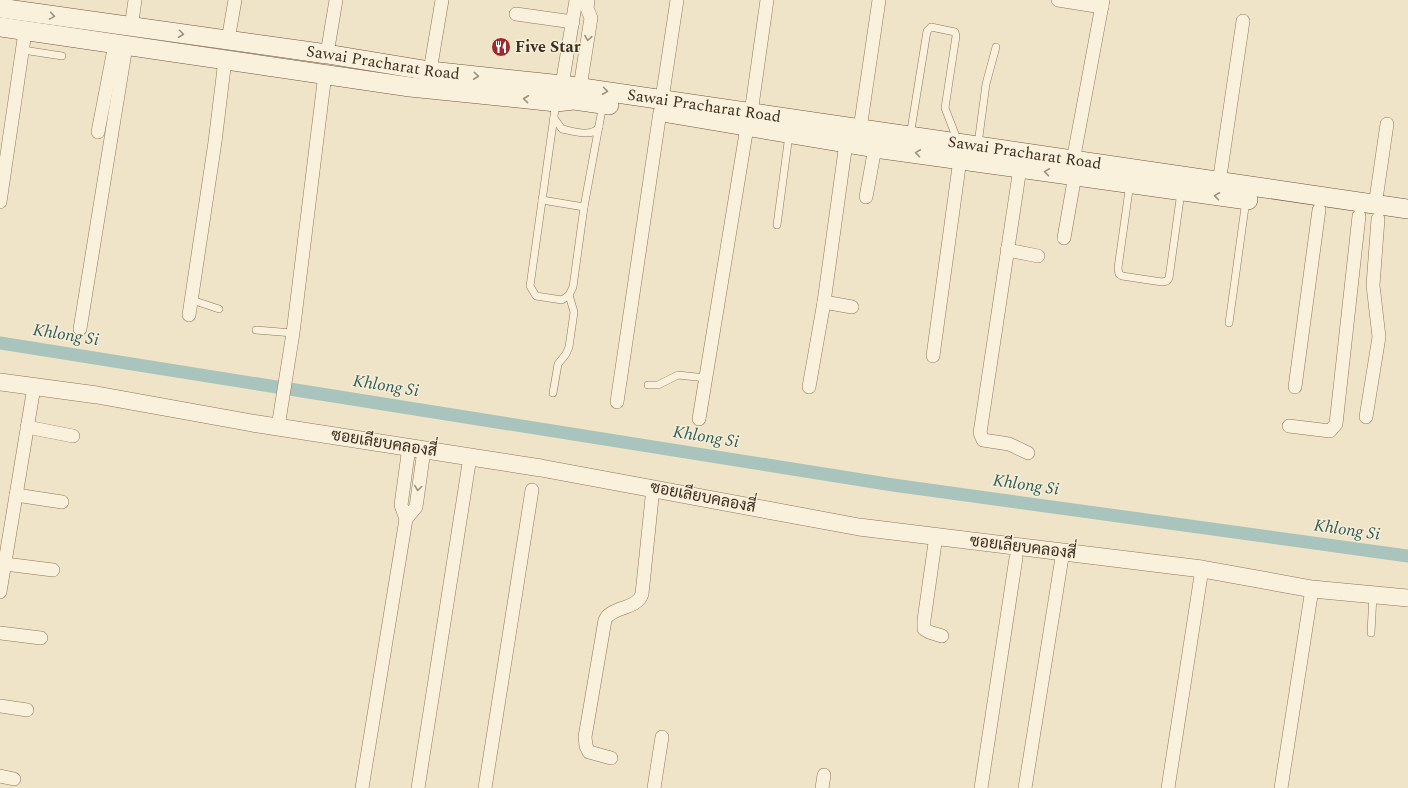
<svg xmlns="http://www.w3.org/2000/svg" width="1408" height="788" viewBox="0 0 1408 788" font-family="Spectral,Sarabun,serif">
<rect width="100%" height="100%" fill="#f0e4c8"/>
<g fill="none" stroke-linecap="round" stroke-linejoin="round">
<polyline stroke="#a9c4bc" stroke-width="13" points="0,343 893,485 1408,556"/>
<g stroke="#8d765c" stroke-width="8">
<g id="service">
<polyline points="23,50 62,56"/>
<polyline points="556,102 530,286 536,296 562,300 569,295 573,287 584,207 603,104"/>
<path d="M554,118l8,11c11,2 30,9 37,-2"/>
<polyline points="910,136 927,31 931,27 955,32 956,36 945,108 955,134 953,140"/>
<polyline points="978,144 986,84 996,47"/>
<polyline points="1130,183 1118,268 1119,274 1122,276 1162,282 1167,281 1169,278 1181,192"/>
<polyline points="542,200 584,207"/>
<polyline points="777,225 789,135"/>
<polyline points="192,300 219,309"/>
<polyline points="1229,323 1246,200"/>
<polyline points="256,330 293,333"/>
<polyline points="648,385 658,385 678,375 706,378"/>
<polyline points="553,393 558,364 566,354 569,347 574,312 569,295"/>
<polyline points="1371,633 1373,595"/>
</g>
</g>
<g stroke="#8d765c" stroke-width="14">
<g id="minor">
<polyline points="1058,0 1102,7"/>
<polyline points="516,14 573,22"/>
<polyline points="131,28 135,0"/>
<polyline points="228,40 235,0"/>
<polyline points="327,54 336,0"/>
<polyline points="430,71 442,0"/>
<polyline points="562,85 576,0"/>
<polyline points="580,87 591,18 587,8 588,0"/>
<polyline points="662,99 677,0"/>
<polyline points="751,113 767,0"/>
<polyline points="860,129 879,0"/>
<polyline points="98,132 115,44"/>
<polyline points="1073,161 1103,0"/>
<polyline points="1020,168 980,433 983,440 1009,444 1028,453"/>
<polyline points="1219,183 1243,21"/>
<polyline points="866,197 875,148"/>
<polyline points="0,202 25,32"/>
<polyline points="1375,206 1387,124"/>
<polyline points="1064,238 1075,175"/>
<polyline points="1007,250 1038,256"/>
<polyline points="824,302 852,307"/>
<polyline points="189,315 215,142 225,60"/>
<polyline points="80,329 126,46"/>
<polyline points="933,356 961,152"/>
<polyline points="809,387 824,302 846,143"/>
<polyline points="1295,387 1319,210"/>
<polyline points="617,402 660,112"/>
<polyline points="1366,417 1379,337 1373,285 1378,219"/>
<polyline points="699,419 747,127"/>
<polyline points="1289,426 1330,431 1336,424 1359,216"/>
<polyline points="27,427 73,436"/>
<polyline points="278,427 293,333 325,74"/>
<polyline points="409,447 401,505 406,519 416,507 424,450"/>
<polyline points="16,495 62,502"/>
<polyline points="936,536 924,620 924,629 929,632 942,636"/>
<polyline points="5,564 53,570"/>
<polyline points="0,592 34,387"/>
<polyline points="0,633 41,638"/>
<polyline points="0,706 27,710"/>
<path d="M611,758l-22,-6 -3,-6 -1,-9 20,-117c6,-14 32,-10 37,-26l11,-106"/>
<polyline points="0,776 14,779"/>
<polyline points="362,788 406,519"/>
<polyline points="418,788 470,457"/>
<polyline points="485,788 532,490"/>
<polyline points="654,788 662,737"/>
<polyline points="822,788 824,775"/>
<polyline points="981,788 1016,558"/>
<polyline points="1025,788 1063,551"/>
<polyline points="1168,788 1202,569"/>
<polyline points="1281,788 1312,589"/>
</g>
</g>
<g stroke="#8d765c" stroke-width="18">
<polyline id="tertiary" points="0,382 97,395 252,423 541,468 859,527 1202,569 1312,589 1408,598"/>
</g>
<g stroke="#6f573f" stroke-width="20">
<g id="secondary">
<path id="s1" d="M0,8l327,46 103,17 132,14 846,124"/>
<polyline points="0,27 410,87 556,102 574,100 609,105"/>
<polyline points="668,113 875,148 1248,200"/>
</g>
</g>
<use href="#service" stroke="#faf1dc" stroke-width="7"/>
<use href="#minor" stroke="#faf1dc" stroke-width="13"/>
<use href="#tertiary" stroke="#faf1dc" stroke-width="17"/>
<use href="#secondary" stroke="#faf1dc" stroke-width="19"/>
</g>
<defs><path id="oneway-chevron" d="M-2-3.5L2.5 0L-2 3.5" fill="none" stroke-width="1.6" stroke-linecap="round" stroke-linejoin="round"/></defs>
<g stroke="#9c907e">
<use href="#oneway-chevron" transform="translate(52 16) rotate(9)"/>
<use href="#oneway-chevron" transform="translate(181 34) rotate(7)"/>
<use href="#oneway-chevron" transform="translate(588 38) rotate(99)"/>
<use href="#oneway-chevron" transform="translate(476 76) rotate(6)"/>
<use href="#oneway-chevron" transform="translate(605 91) rotate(8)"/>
<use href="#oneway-chevron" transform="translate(526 99) rotate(-174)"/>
<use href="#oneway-chevron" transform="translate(918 153) rotate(-172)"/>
<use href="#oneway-chevron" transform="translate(1047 172) rotate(-172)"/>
<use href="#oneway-chevron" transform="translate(1217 196) rotate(-172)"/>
<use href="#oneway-chevron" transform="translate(418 488) rotate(98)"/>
</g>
<defs>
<g id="restaurant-disc" transform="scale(1)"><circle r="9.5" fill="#9e2a2b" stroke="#f7eed8"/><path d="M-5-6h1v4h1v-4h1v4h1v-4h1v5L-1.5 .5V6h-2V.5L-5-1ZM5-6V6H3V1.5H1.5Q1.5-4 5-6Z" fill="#fff"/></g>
</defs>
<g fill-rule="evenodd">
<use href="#restaurant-disc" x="501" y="47"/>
</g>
<g text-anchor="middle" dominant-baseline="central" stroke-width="3" stroke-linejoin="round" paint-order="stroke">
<g font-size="16" font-weight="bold" fill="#3d2e20" stroke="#f7eed8" text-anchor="start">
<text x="515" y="47">Five Star</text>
</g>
<g font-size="16" fill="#3d2e20" stroke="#f7eed8">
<text stroke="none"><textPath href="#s1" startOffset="387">Sawai Pracharat Road</textPath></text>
<text stroke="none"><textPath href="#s1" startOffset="711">Sawai Pracharat Road</textPath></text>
<text stroke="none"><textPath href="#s1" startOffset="1035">Sawai Pracharat Road</textPath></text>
<text transform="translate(384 443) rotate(9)">ซอยเลียบคลองสี่</text>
<text transform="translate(703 497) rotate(11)">ซอยเลียบคลองสี่</text>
<text transform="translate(1023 547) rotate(7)">ซอยเลียบคลองสี่</text>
</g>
<g font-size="17" font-style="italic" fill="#2f5d5a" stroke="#f7eed8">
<text transform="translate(66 335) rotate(9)">Khlong Si</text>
<text transform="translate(386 386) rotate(9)">Khlong Si</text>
<text transform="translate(706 437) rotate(9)">Khlong Si</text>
<text transform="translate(1026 485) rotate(8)">Khlong Si</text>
<text transform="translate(1347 530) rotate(8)">Khlong Si</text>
</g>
</g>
</svg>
